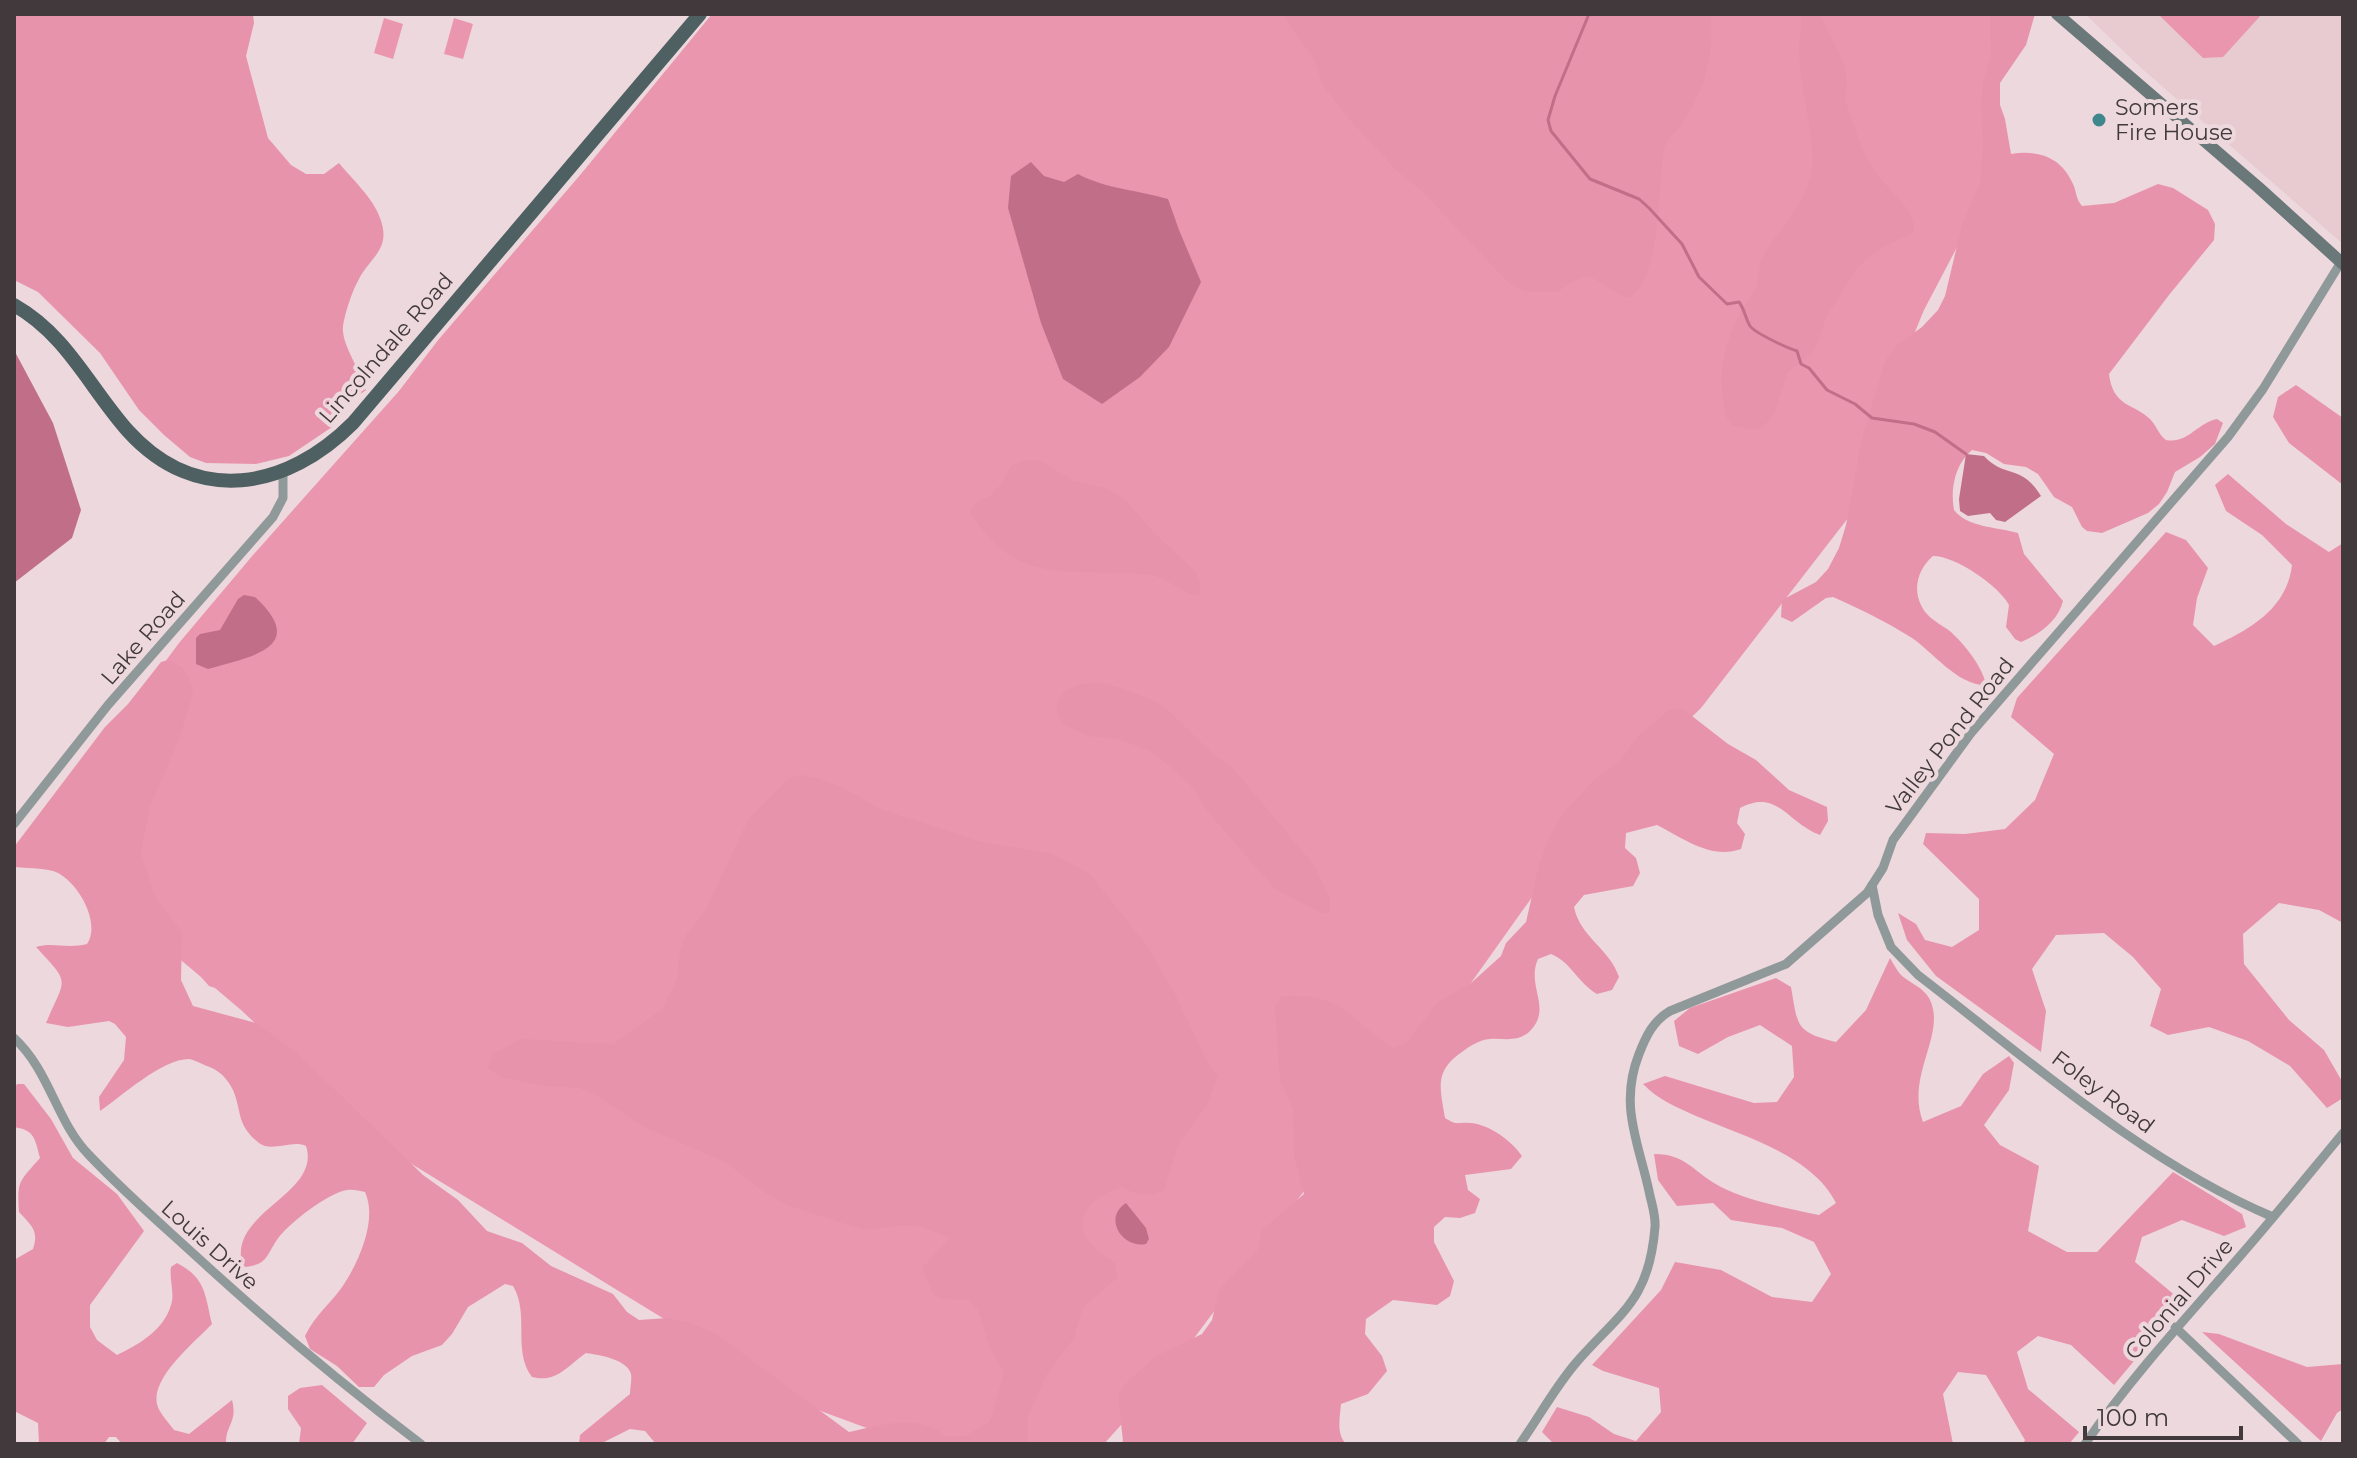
<svg xmlns="http://www.w3.org/2000/svg" width="2357" height="1458" viewBox="0 0 2357 1458" font-family="Montserrat,sans-serif">
<rect width="100%" height="100%" fill="#edd8dd"/>
<polygon fill="#e8cad1" points="2085,14 2343,14 2343,244 2139,66"/>
<g fill="#ea96af">
<polygon points="712,14 2005,14 1986,192 1924,310 1866,451 1862,500 1701,708 1632,775 1574,838 1471,983 1381,1076 1316,1175 1171,1369 1104,1444 910,1444 818,1410 705,1344 397,1155 241,1010 215,988 209,986 201,977 151,935 109,827 151,681 179,643 253,555 399,391 439,339 581,174"/>
<polygon points="2158,14 2262,14 2223,57 2203,58"/>
<polygon points="384,18 403,24 393,59 374,53"/>
<polygon points="454,18 473,24 463,59 444,54"/>
</g>
<g fill="#e893ac">
<path d="M14,14h239l1,9 -8,33 22,82 23,27 15,9h18l15,-11c14,17 34,35 41,55 12,31 -10,39 -21,61 -7,12 -14,34 -16,47 -2,19 18,44 23,64l-15,11 -19,26 -43,29 -33,8 -50,-1 -16,-6 -26,-22 -25,-25 -39,-57 -62,-61 -24,-12z"/>
<path d="M1285,14h425c5,37 -4,72 -24,104 -6,11 -18,18 -22,30 -5,32 -3,142 -38,150l-37,-22 -13,4 -19,12h-29l-14,-5 -15,-14 -75,-80 -28,-23 -46,-50 -27,-34 -10,-29 -26,-35z"/>
<path d="M1800,14h20l24,50 3,15 -2,21 18,50 11,21 35,40 5,14 -1,8 -28,13 -19,13 -10,11 -29,46 -12,34 -28,23 -11,36 -7,12 -12,8h-8l-15,-3 -6,-5c-13,-41 -6,-74 14,-111 4,-7 10,-14 13,-21 5,-11 2,-24 9,-35 15,-24 36,-44 45,-72 11,-33 -10,-94 -10,-132 0,-15 5,-20 1,-36z"/>
<path d="M1990,14h45l-9,31 -26,38v22l5,14 6,35c26,-4 49,2 61,28 5,9 3,16 10,24l32,-3 44,-19 15,4 35,22 7,14 -1,16 -45,55 -60,79c4,33 24,29 41,45 7,7 8,15 16,21 22,4 31,-17 51,-21l6,4 -8,21 -15,13 -25,15 -8,20 -8,12 -11,9 -46,20 -15,-2 -5,-4 -10,-20 -18,-10 -16,-23 -12,-7 -22,-3 -18,-11 -14,-3c-17,14 -22,39 -18,60 13,17 42,17 64,23l6,21 39,47c-5,20 -23,33 -42,41l-6,-3 -9,-12 3,-22c-10,-19 -53,-49 -76,-49 -15,13 -21,33 -11,51 5,11 20,18 29,25 13,12 32,35 35,53 -28,1 -53,-33 -74,-47 -25,-16 -52,-29 -79,-41l-7,1 -34,24 -11,-5 1,-17 34,-18 12,-13 11,-21 7,-23 16,-87 23,-77 12,-16 25,-18 16,-17 7,-14 17,-71 18,-42 3,-39 -2,-38 2,-23 8,-28z"/>
<polygon points="2296,385 2343,418 2343,485 2289,443 2273,417 2278,397"/>
<path d="M1024,460h15l35,21 31,7 20,11 29,34 40,37 7,12 -2,14c-15,-2 -28,-15 -44,-20 -78,-11 -135,17 -185,-64l6,-9 14,-7 10,-11 11,-19z"/>
<path d="M2228,474l58,50 43,28 14,-9v380l-24,-13 -40,-7 -36,31 1,30 45,56 35,30 19,33v15l-16,10 -37,-42 -42,-25 -39,-14 -41,8 -18,-9 11,-37 -28,-32 -29,-24 -48,2 -24,34 14,42 -5,41 -105,-76 -29,-36 -9,-27 18,11 9,16 27,7 27,-17v-31l-56,-55 3,-11 39,1 40,-5 30,-29 19,-46 -43,-37 6,-19 149,-166 20,8 22,28 -11,30 -4,27 21,21c37,-17 73,-38 78,-81l-30,-30 -36,-24 -11,-26z"/>
<path d="M168,660l14,7 7,12 4,14 -14,47 -29,66 -9,46 13,43 28,37 -1,48 12,26 63,17 40,29 127,123 35,25 29,31 35,12 29,23 62,28 14,18 12,8 28,-2 21,4 28,12 133,98c31,-7 62,-17 91,-1v5h25l25,-15 14,-49 -14,-24 -12,-38 -11,-10 -26,-1 -7,-3 -12,-28 28,-30 -28,-11 -19,-2 -38,5 -76,-24 -27,-15 -35,-28 -83,-36 -51,-34 -14,-5 -34,-2 -44,-9 -13,-9 4,-13 29,-16 92,5 49,-35 15,-30 3,-29 5,-13 20,-26 44,-93 39,-39 13,-4 16,3 27,10 36,21 102,33 71,12 38,21 56,71 28,48 33,69 10,13 -11,29 -28,38 -15,47c-17,7 -26,6 -42,-3 -28,8 -56,33 -28,60 6,6 14,11 21,16l2,15 -34,30 -9,30 -27,36 -19,42 -1,28h-371l-11,-13 -15,-2 -30,15h-21l1,-9 50,-41c0,-6 2,-14 1,-20 -4,-15 -32,-19 -45,-21 -20,14 -29,30 -54,24 -20,-26 -2,-63 -19,-91l-8,-2 -37,23 -16,27 -10,11 -30,11 -28,19 -10,12h-15l-22,-21 -27,-17 -5,-13c10,-22 29,-35 41,-55 15,-24 31,-63 19,-89 -5,-1 -13,-3 -18,-2 -19,3 -56,32 -68,47 -14,19 -10,28 -36,30 -18,-55 79,-72 63,-121 -14,-7 -34,7 -47,-3 -23,-18 -17,-32 -26,-53 -6,-12 -14,-20 -26,-24 -5,-2 -12,-6 -18,-7 -27,0 -67,37 -89,52l-1,-14 25,-37 2,-23 -11,-13 -6,-3 -41,6 -22,-4c20,-47 25,-38 -10,-76 16,-5 31,2 51,-3 15,-22 -11,-66 -34,-73 -12,-3 -27,-3 -39,-4v-20l91,-120 23,-23 33,-42z"/>
<path d="M1095,682l23,5 37,14 13,9 44,43 19,13 83,99 16,34v14l-6,1 -49,-25 -67,-77 -18,-28 -39,-33 -34,-12 -29,-3 -26,-12c-16,-28 9,-40 33,-42z"/>
<path d="M1683,709l45,35 28,16 33,30 38,17 1,14 -8,14c-33,-12 -42,-47 -80,-27l-3,15 8,11 -4,15c-30,11 -58,-11 -84,-24l-31,8 -1,15 11,10 4,15 -7,13 -49,9 -10,12c6,30 36,42 45,70l-7,13 -15,4c-20,-12 -25,-31 -46,-40l-13,5c-12,27 14,48 -7,71 -12,13 -26,8 -41,9 -11,1 -20,7 -28,13 -28,19 -22,36 -17,66 13,8 11,4 25,5 19,1 42,18 52,33l-11,13 -46,6 3,15 12,9 -5,14 -15,5 -15,-1 -11,10v15l20,39 -4,15 -13,9 -44,-5 -27,19 -1,15 17,22 5,15 -19,23 -27,10c-1,13 -5,30 5,40h-226l3,-3 -5,-45 7,-12 31,-28 46,-22 10,-14 7,-30 39,-41 3,-18 43,-37 -10,-40 -1,-45 -12,-26 -2,-15 -4,-61 7,-11c64,-3 64,22 111,52l14,-6 31,-40 33,-19 30,-27 5,-13 20,-21 13,-57 11,-29 15,-25 30,-32 25,-18 17,-24 32,-27z"/>
<path d="M1890,958c3,5 6,11 10,16 8,8 24,14 29,24 19,35 -24,77 -6,124l38,-16 22,-32 26,-18 5,7 -5,27 -25,35 16,20 39,21 -11,65 39,21h30l76,-80 69,42 4,13 -22,9 -42,-16 -40,17 -7,25 48,40 -69,83 -43,-40 -33,-9 -21,16 11,37 51,43 -10,12h-46l2,-4 -39,-65 -28,-3 -15,22 10,50h-399l-12,-12 15,-25 32,10 25,17 22,7 25,-29 -2,-24 -56,-17 -11,-6 69,-75 14,-28 46,8 51,27 40,5 19,-28 -17,-32 -32,-14 -51,-8 -18,-17 -36,3 -19,-26 -4,-26c33,0 40,19 67,33 30,15 66,21 98,28l17,-12c-24,-48 -93,-67 -140,-87 -19,-9 -38,-16 -53,-32l22,-8 89,27 23,-1 17,-25 -2,-31 -32,-21 -32,12 -30,17 -19,-8 -5,-25 16,-13 86,-30 15,9c7,39 4,45 45,55l30,-32z"/>
<path d="M17,1084h7l27,35 22,39 44,36 27,37 -54,74v22l7,13 20,15c21,-10 47,-25 54,-50 4,-11 -2,-26 0,-38l6,-4c29,15 28,32 35,61 -17,18 -61,53 -55,80 2,9 12,19 17,26l15,4 43,-34c6,23 -7,25 -6,44h-104l-6,-7h-7l-5,7h-65l-1,-21 -24,-12v-151l19,-11c6,-18 -1,-23 -14,-37 -2,-32 0,-30 21,-54 -5,-19 -5,-28 -26,-31v-37z"/>
<polygon points="2202,1332 2219,1334 2307,1367 2343,1364 2343,1409 2337,1413 2321,1441"/>
<polygon points="322,1385 367,1423 352,1444 299,1444 301,1428 288,1409 288,1396 300,1388"/>
</g>
<g fill="#c16f89">
<path d="M1031,162l13,14 20,6 14,-8c28,15 60,16 90,25l11,31 22,52 -32,65 -29,30 -38,27 -39,-25 -22,-56 -33,-115 3,-32z"/>
<polygon points="14,350 53,423 81,510 72,538 14,583"/>
<path d="M1966,454l18,2c21,23 37,7 57,40l-36,26 -9,-2 -6,-7 -22,3 -8,-5 -1,-12z"/>
<path d="M244,595l11,2c56,52 -8,60 -47,72l-12,-5v-26l4,-4 20,-4 18,-31z"/>
<path d="M1126,1203l20,25 3,11 -3,5c-23,5 -44,-26 -20,-41z"/>
</g>
<g fill="none" stroke-linecap="round" stroke-linejoin="round">
<path stroke="#c16f89" stroke-width="3" d="M1589,14l-34,82 -7,24 3,11 39,48 49,20 10,9 33,36 17,33 28,27 12,-2c6,8 6,16 11,24 5,7 37,22 47,25l4,13 8,4 18,22 28,14 17,14 42,6 21,8 31,22"/>
<g stroke="#8f999a" stroke-width="9">
<polyline points="14,824 108,705 273,517 283,498 283,472"/>
<path d="M1872,885l6,30 13,32 27,28c111,85 225,187 355,242"/>
<path d="M14,1038c36,33 42,83 75,117 34,36 71,68 107,101 72,66 147,129 225,188"/>
<polyline points="2175,1327 2298,1444"/>
<path d="M1520,1444c19,-27 34,-55 55,-80 45,-52 74,-62 80,-137 1,-12 -4,-25 -6,-36 -11,-50 -30,-86 -10,-137 7,-18 14,-33 31,-43l116,-47 81,-71 16,-25 10,-28 78,-107 257,-296 35,-48 78,-127"/>
<path d="M2085,1444c47,-68 102,-127 156,-189 35,-40 68,-81 102,-122"/>
</g>
<polyline stroke="#6a7879" stroke-width="12" points="2057,14 2258,187 2343,264"/>
<path stroke="#4f6062" stroke-width="14" d="M14,305c53,30 75,82 114,126 69,76 159,58 225,-8l347,-409"/>
</g>
<circle fill="#3f868d" stroke="#edd8dd" stroke-width="3" cx="2099" cy="120" r="8"/>
<g text-anchor="middle" dominant-baseline="central" stroke-width="8" stroke-linejoin="round" paint-order="stroke">
<g font-size="22" fill="#41393b" stroke="#edd8dd" text-anchor="start">
<text x="2115" y="107">Somers<tspan x="2115" dy="25">Fire House</tspan></text>
</g>
<g font-size="22" fill="#41393b" stroke="#edd8dd">
<text transform="translate(386 348) rotate(-49)">Lincolndale Road</text>
<text transform="translate(143 638) rotate(-49)">Lake Road</text>
<text transform="translate(1950 736) rotate(-52)">Valley Pond Road</text>
<text transform="translate(2103 1092) rotate(37)">Foley Road</text>
<text transform="translate(210 1245) rotate(42)">Louis Drive</text>
<text transform="translate(2179 1299) rotate(-49)">Colonial Drive</text>
</g>
</g>
<rect width="2357" height="1458" fill="none" stroke="#41393b" stroke-width="32"/>
<path d="M2085 1426v12h156v-12" fill="none" stroke="#41393b" stroke-width="4"/>
<text x="2097" y="1426" font-size="24" fill="#41393b" stroke="#edd8dd" stroke-width="6" paint-order="stroke">100 m</text>
</svg>
